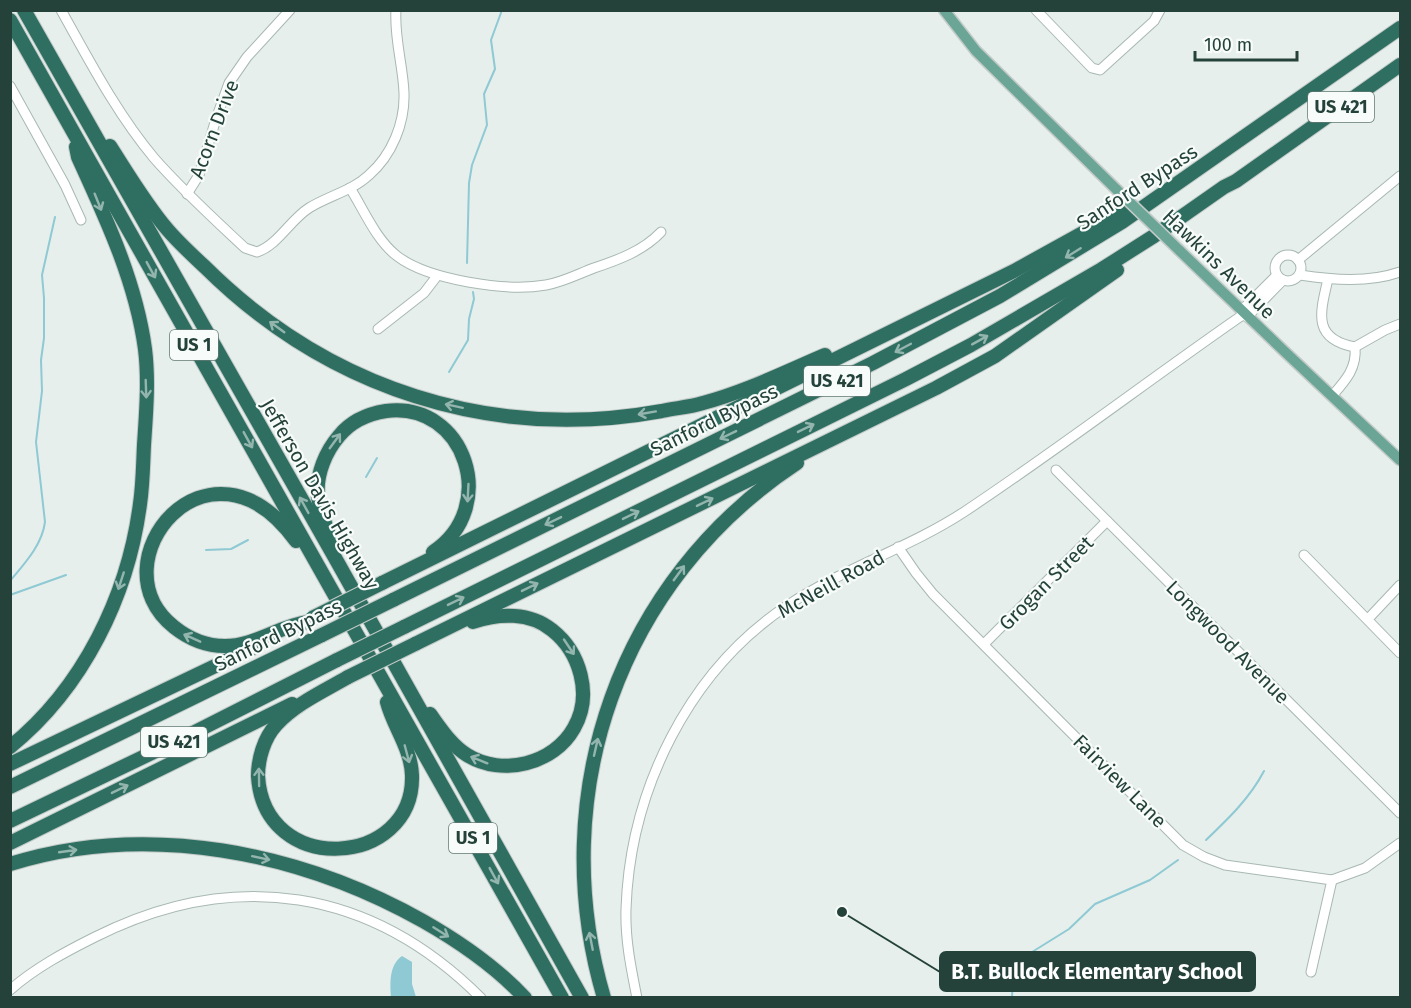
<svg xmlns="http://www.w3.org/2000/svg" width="1411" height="1008" viewBox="0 0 1411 1008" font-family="'Fira Sans',sans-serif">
<rect width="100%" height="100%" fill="#e6efeb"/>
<path fill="#8ec9d4" d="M402,956l10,6v22l4,13h-25c-1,-14 -2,-32 11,-41z"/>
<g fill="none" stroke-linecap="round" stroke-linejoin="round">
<g stroke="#8ec9d4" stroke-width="2">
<polyline points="467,263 469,183 472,165 487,125 484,94 495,69 491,40 502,10"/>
<polyline points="449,372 468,340 469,319 474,299 473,292"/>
<polyline points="366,477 377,458"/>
<polyline points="206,550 231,549 248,540"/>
<path d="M10,581c15,-18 32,-36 35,-59l-9,-80 6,-51 -1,-31 3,-22v-40l-2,-23 13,-58"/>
<polyline points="10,595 66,575"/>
<path d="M1206,840c22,-21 44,-42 58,-69"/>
<polyline points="1012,998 1013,974 1024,957 1069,929 1095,904 1150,880 1178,860"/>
</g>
<g stroke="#a8b8b2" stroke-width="11">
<g id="minor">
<path d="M61,10c28,50 56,104 93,148 28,32 60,61 91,90l12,4c21,-7 33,-32 52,-44 19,-12 43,-17 60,-33 23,-20 36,-52 35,-82 -1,-28 -10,-55 -8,-83"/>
<polyline points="1036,10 1092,68 1100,70 1154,21 1160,10"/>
<polyline points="10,86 65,185 81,220"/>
<path d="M350,188c14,22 26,52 47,68 31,24 110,36 149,29 17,-3 32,-11 48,-17 24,-8 49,-17 67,-36"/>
<polyline points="187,194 199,175 216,119 229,83 247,57 290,10"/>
<circle cx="1288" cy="268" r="13"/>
<polyline points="1298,260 1400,176"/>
<path d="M1300,275c33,5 68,8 100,-3"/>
<path d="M1328,279c-8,34 -16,60 27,68l30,-17 15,-6"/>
<polyline points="1241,311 1277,275"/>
<polyline points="1247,317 1283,280"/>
<polyline points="378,329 424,293 437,276"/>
<path d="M1332,396c14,-16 25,-28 23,-49"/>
<polyline points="1056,470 1400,813"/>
<polyline points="898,547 916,573 933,594 1183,845 1204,857 1225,865 1332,880 1365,868 1400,843"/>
<polyline points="1304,555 1400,653"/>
<polyline points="1368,619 1400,585"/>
<polyline points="984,644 1107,521"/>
<polyline points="1311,972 1332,880"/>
<path d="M10,990c25,-22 55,-38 85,-53 139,-70 276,-49 386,61"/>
<path d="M637,998c-6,-30 -12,-59 -11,-89 4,-118 62,-238 162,-304 56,-37 121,-57 176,-93 95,-63 186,-133 280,-198"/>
</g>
</g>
<g stroke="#c2cac8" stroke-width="13">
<g id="major">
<polyline points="944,10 976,51 1117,190"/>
<polyline points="1179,250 1283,350 1400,460"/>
</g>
</g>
<g stroke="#c2cac8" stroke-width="16">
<g id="highway">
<polyline points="24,10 334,556 582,998"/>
<polyline points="10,20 562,998"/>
<path d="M110,146c18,28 35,57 57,83 11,13 25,26 38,38 123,122 287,175 457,144 14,-3 28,-4 41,-8 42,-11 82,-31 122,-48"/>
<path d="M296,541c-87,-121 -203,22 -122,86 15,12 32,19 51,19 30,0 54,-20 83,-24"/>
<path d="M332,547c-3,-17 -13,-35 -14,-52 -2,-21 8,-44 21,-59 12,-15 28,-22 47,-25 80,-10 114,97 47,141"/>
<polyline points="382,583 1014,271 1126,209"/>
<polyline points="393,600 873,363 1000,296 1122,222 1400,28"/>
<polyline points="404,627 906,379 971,345 1102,269 1154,236 1224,187 1236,181 1400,65"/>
<polyline points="415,644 936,388 995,356 1117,270"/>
<path d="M348,677c-24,14 -53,27 -72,48 -12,13 -18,34 -18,51 6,102 157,92 154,-1 -1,-27 -19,-49 -25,-73"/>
<path d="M430,714c11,15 21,31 37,41 35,22 87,9 107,-27 19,-33 6,-76 -22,-98 -22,-18 -53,-17 -79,-8"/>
<path d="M10,747c73,-59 118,-151 130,-243 3,-20 3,-40 4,-59 2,-31 5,-64 1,-96 -9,-67 -39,-131 -67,-192l-2,-10"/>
<polyline points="10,764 257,646"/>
<polyline points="10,787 322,635"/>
<polyline points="10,821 187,736 337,660"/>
<polyline points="10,843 292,704"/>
<path d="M10,864c138,-43 290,-12 413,57 37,21 73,46 102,77"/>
<path d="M604,998c-60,-203 15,-418 193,-535"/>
</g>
</g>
<use href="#minor" stroke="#fff" stroke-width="9"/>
<use href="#major" stroke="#6aa596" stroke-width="10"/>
<use href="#highway" stroke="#2f6f62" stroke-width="14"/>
<g stroke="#c2cac8" stroke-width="13" stroke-linecap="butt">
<polyline id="major-bridge" points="1117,190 1179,250"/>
</g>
<g stroke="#c2cac8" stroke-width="16" stroke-linecap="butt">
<g id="highway-bridge">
<polyline points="312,618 382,583"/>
<polyline points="322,635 393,600"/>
<polyline points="337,660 404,627"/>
<polyline points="348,677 415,644"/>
</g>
</g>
<use href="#major-bridge" stroke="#6aa596" stroke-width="10"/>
<use href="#highway-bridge" stroke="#2f6f62" stroke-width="14"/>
</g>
<defs><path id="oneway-shaft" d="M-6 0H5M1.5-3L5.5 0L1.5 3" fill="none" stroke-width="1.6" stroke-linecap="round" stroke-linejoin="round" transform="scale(1.5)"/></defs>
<g stroke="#93b5ae">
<use href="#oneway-shaft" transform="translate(98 202) rotate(68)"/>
<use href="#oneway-shaft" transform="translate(1073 253) rotate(148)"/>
<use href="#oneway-shaft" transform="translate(151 270) rotate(61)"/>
<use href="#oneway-shaft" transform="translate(277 327) rotate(-144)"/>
<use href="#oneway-shaft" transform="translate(980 340) rotate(-29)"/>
<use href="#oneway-shaft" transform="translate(903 348) rotate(152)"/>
<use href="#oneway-shaft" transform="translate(146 389) rotate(88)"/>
<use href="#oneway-shaft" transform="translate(454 406) rotate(-168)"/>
<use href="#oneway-shaft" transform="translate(647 413) rotate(170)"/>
<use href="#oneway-shaft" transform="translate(806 428) rotate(-26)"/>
<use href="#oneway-shaft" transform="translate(728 435) rotate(154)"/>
<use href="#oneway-shaft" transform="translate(248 440) rotate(61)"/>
<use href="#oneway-shaft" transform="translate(335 441) rotate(-54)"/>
<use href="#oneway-shaft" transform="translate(468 493) rotate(93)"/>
<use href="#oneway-shaft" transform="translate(705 502) rotate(-26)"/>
<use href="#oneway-shaft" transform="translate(304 505) rotate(-119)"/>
<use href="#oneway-shaft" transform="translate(631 515) rotate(-26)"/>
<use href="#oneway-shaft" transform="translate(553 521) rotate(154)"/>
<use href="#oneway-shaft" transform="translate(679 573) rotate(-54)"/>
<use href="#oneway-shaft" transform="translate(121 581) rotate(108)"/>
<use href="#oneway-shaft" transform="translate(530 587) rotate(-26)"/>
<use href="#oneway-shaft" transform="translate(456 601) rotate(-26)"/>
<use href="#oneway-shaft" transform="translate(192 638) rotate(-156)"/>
<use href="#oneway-shaft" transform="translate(569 647) rotate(56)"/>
<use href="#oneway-shaft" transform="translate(596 747) rotate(-77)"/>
<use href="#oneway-shaft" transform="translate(407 754) rotate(75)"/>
<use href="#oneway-shaft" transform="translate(479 760) rotate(-158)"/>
<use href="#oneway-shaft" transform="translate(259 777) rotate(-91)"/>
<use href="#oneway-shaft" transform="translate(120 789) rotate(-26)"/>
<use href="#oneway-shaft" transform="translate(68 851) rotate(-8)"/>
<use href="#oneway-shaft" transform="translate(261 858) rotate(12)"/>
<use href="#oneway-shaft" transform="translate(494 876) rotate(61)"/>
<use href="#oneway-shaft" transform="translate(441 932) rotate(32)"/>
<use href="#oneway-shaft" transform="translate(591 941) rotate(-101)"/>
</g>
<g text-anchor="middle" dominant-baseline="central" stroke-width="4.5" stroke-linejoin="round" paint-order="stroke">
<g fill="#f7fbf9" stroke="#637a73" stroke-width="1.5">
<rect x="1308" y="92" width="66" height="30" rx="4.5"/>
<rect x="170" y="330" width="48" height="30" rx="4.5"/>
<rect x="804" y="366" width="66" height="30" rx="4.5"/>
<rect x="141" y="727" width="66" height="30" rx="4.5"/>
<rect x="449" y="823" width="48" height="30" rx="4.5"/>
</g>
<g font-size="18" font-weight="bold" fill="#24423a">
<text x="1341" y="107">US 421</text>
<text x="194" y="345">US 1</text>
<text x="837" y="381">US 421</text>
<text x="174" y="742">US 421</text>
<text x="473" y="838">US 1</text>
</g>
<g font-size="20" fill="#24423a" stroke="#f7fbf9">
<text transform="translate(214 129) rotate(-69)">Acorn Drive</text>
<text transform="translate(1137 187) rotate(-33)">Sanford Bypass</text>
<text transform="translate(1219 264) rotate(44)">Hawkins Avenue</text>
<text transform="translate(714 420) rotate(-26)">Sanford Bypass</text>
<text transform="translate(320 494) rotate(60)">Jefferson Davis Highway</text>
<text transform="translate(1046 583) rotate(-45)">Grogan Street</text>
<text transform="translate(831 584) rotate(-29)">McNeill Road</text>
<text transform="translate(278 635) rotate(-26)">Sanford Bypass</text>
<text transform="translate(1228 642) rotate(45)">Longwood Avenue</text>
<text transform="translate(1120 781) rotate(45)">Fairview Lane</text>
</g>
</g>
<path fill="none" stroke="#24423a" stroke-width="2" d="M842 912L940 972"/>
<circle fill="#24423a" stroke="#f7fbf9" stroke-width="2" cx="842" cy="912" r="6"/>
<rect fill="#24423a" stroke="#24423a" stroke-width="2" x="940" y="952" width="315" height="39" rx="6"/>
<g font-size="21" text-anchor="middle" font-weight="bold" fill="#fff">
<text x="1097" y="979">B.T. Bullock Elementary School</text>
</g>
<rect width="1411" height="1008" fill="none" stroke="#24423a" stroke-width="24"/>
<path d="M1195 51v9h102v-9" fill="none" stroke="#24423a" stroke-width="3"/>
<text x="1204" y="51" font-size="18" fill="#24423a" stroke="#f7fbf9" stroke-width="4.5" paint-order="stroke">100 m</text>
</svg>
